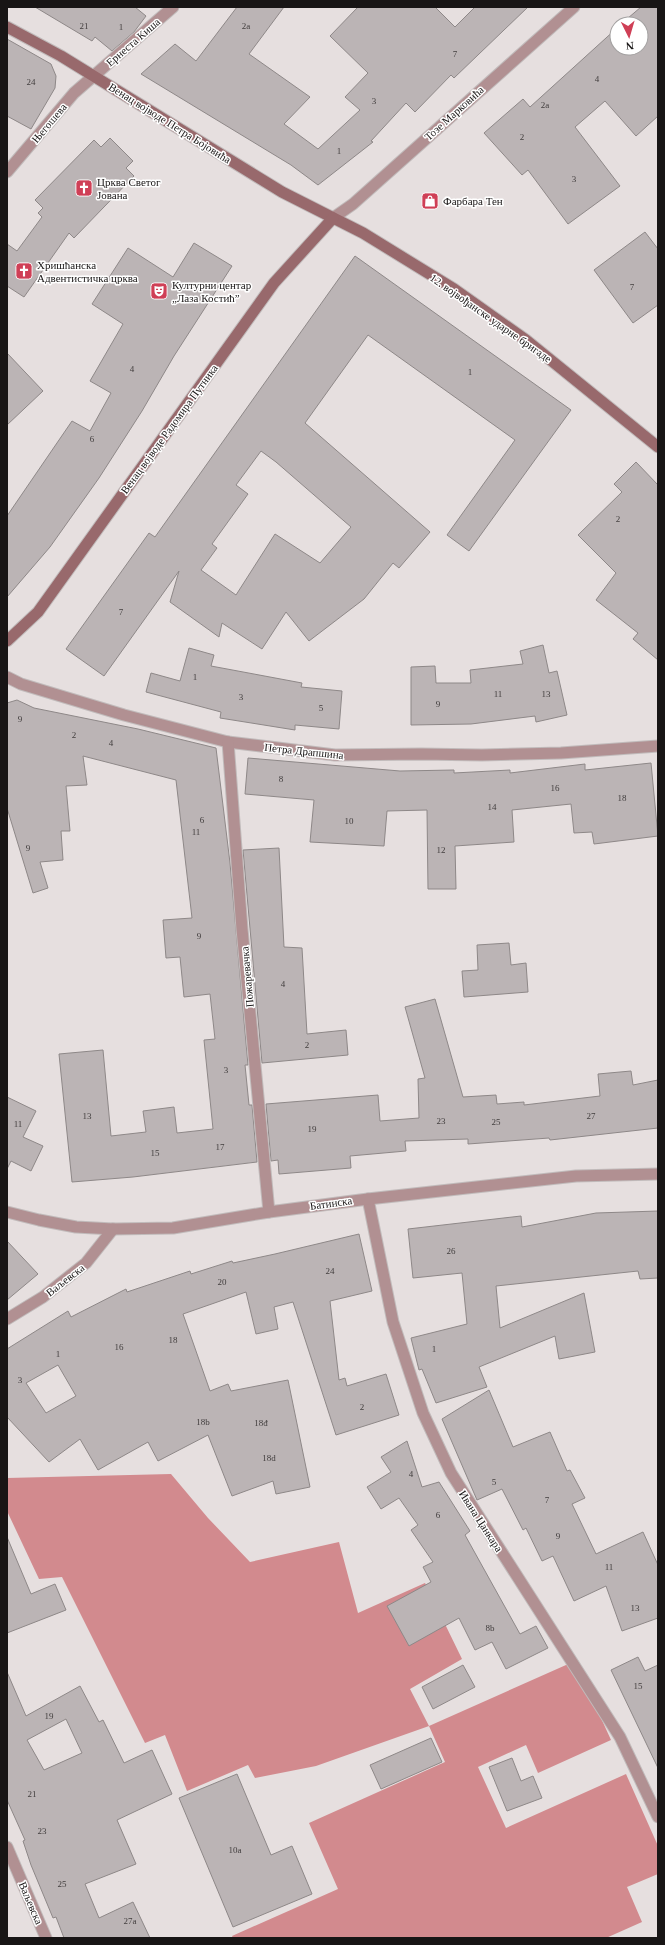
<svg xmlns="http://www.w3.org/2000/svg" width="665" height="1945" viewBox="0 0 665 1945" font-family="'Times New Roman',serif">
<rect width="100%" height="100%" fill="#e6dfdf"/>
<polygon fill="#d28a8e" points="171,1474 208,1518 250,1562 339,1542 358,1613 425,1583 462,1659 410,1689 429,1726 575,1661 611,1740 538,1773 526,1745 478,1767 506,1828 626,1774 658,1846 658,1874 627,1887 642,1922 606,1938 233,1938 232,1936 338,1889 309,1823 445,1762 429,1726 316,1766 255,1778 248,1765 187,1791 165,1735 145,1743 62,1577 39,1579 7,1511 7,1478"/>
<g fill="#bbb4b5" stroke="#8e8888" fill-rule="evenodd">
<polygon points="35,7 135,7 146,16 134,32 112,51 95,37 92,41"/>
<polygon points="237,7 284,7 249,54 310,97 284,124 318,149 360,110 345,97 368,73 330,36 358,7 435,7 455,27 475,7 528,7 454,78 451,75 415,112 406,103 371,141 373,142 318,185 291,165 141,74 175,44 196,61"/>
<polygon points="641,7 658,7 658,116 636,136 605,101 575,127 620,186 568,224 528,170 522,175 484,133 523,99 530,107 617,28 617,48 641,48 641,24 621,24"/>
<polygon points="7,39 51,64 56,76 55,88 31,129 7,116"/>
<polygon points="110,138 133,161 126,168 134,176 74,238 69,233 24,297 7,286 7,244 17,251 42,217 38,213 43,208 35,200 94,140 101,147"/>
<polygon points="645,232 658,249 658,305 633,323 594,270"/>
<polygon points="194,243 232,266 174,356 142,411 99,478 50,547 7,597 7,516 72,421 90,431 111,393 90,381 123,324 92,304 128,248 173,277"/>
<path d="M355,256l216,154 -102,141 -22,-16 68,-95 -147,-105 -63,88 125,109 -31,36 -6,-5 -29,36 -55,42 -23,-29 -24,37 -40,-26 -3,14 -49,-35 9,-31 -75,105 -38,-27 83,-116 6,4zM261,451l15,11 75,65 -31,36 -45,-29 -39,61 -35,-25 16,-22 -5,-4 36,-50 -12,-9z"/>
<polygon points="7,353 43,391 7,425"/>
<polygon points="636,462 658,485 658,660 633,639 638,633 596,600 616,573 578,535 622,492 614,484"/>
<polygon points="543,645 549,673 557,671 567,715 536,722 535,716 471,724 411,725 411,667 435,666 436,683 471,683 470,670 523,664 520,651"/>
<polygon points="189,648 214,655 211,666 302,683 301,687 342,691 339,729 295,725 295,730 220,718 221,712 146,692 151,673 180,681"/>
<polygon points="17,700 34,708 138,729 216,748 230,863 248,1065 245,1065 249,1105 252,1105 257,1162 133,1177 72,1182 59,1054 103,1050 111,1136 146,1132 143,1111 174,1107 177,1133 213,1129 204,1040 215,1039 210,994 184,997 180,957 166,958 163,920 192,918 176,780 83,756 87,785 66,786 70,831 61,831 63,860 40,862 48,888 33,893 7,808 7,703"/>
<polygon points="248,758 400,771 454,770 454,773 510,770 510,773 585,764 585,770 651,763 658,836 594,844 592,832 574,833 571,804 512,810 514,842 455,846 456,889 428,889 427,810 387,811 384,846 310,842 314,800 245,794"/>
<polygon points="279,848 284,947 302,948 307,1034 346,1030 348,1055 262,1063 243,850"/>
<polygon points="509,943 511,965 526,963 528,992 464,997 462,971 478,970 477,945"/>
<polygon points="435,999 463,1097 496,1095 497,1104 524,1102 524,1105 600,1096 598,1074 631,1071 633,1085 658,1080 658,1128 550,1140 549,1138 468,1144 468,1139 405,1141 406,1151 350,1156 351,1168 279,1174 278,1160 271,1161 266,1104 378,1095 380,1121 419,1118 418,1079 425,1078 405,1007"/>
<polygon points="7,1097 36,1111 23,1137 43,1146 31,1171 11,1161 7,1169"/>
<polygon points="658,1211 658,1278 640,1279 638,1271 496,1286 500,1328 584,1293 595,1352 559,1359 555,1336 479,1367 487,1387 436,1403 422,1369 419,1370 411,1338 467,1324 462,1273 413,1278 408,1229 521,1216 522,1227 596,1213"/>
<path d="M359,1234l13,57 -42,10 9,79 6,-2 2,8 39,-12 13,41 -63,20 -43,-133 -19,5 4,22 -22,5 -10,-42 -63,22 27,77 18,-7 3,7 57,-11 22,107 -34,7 -3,-13 -41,15 -24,-61 -50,26 -10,-19 -50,28 -18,-31 -31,23 -42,-45v-68l61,-38 3,6 55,-28 1,3 63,-21 1,3 41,-13 1,2 42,-9zM58,1365l18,31 -30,17 -20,-30z"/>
<polygon points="7,1241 38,1274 7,1300"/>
<polygon points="489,1390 513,1447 550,1432 567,1471 570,1470 585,1498 572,1504 596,1554 643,1532 658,1565 658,1618 622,1631 606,1586 574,1601 553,1556 542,1561 526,1528 523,1530 502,1489 477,1500 442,1419"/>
<polygon points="407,1441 422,1487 439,1482 470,1531 465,1535 520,1634 536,1626 548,1648 506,1669 492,1642 475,1650 459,1618 409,1646 387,1606 431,1582 423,1567 433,1562 411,1530 418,1525 399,1498 381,1509 367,1487 391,1472 381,1457"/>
<polygon points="7,1537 31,1594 55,1584 66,1610 7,1633"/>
<polygon points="638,1657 645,1671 658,1665 658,1768 611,1670"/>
<polygon points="463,1665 475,1687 433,1709 422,1687"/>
<path d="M7,1672l19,44 54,-30 19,36 4,-2 21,43 28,-13 20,44 -55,26 19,44 -51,20 14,34 34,-16 17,36h-86l-8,-21 -3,1 -22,-53 -8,-24 2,-1 -18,-40zM66,1719l16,34 -38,17 -17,-30z"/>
<polygon points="431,1738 442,1762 381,1789 370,1765"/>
<polygon points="512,1758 521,1781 533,1776 542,1798 507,1811 489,1767"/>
<polygon points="237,1774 271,1855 292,1846 312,1894 233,1927 179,1798"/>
</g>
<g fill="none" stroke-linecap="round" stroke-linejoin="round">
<g stroke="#c1bbbb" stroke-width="13">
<g id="minor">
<polyline points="7,172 74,93 173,7"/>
<polyline points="333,218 353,204 574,7"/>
<polyline points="7,677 21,684 124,715 228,742 335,755 421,754 482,755 561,753 658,746"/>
<polyline points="228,742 242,929 269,1212"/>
<polyline points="368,1199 393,1322 423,1413 451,1473 620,1737 658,1817"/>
<polyline points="7,1212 39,1220 76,1227 113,1229 173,1228 269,1212 368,1199 576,1176 658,1174"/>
<polyline points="7,1319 43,1297 86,1263 113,1229"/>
<polyline points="7,1847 46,1938"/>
</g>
</g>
<g stroke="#c1bbbb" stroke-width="13">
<g id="secondary">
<polyline points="7,27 61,56 282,192 363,233 454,289 526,340 658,447"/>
<polyline points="7,641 38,612 274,283 333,218"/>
</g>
</g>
<use href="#minor" stroke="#b19092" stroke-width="11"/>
<use href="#secondary" stroke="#98696c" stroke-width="11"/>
</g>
<defs>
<g id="church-square" transform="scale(0.9)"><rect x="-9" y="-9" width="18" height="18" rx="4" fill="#cf3f56" stroke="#fff"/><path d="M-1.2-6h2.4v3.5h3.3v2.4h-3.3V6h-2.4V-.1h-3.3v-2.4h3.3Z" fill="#fff"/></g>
<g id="shop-square" transform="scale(0.9)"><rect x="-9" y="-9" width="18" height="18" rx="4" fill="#cf3f56" stroke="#fff"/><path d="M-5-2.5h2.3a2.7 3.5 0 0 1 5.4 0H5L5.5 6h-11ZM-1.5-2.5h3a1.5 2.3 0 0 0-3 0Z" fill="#fff"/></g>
<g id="theatre-square" transform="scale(0.9)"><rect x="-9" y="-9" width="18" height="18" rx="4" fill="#cf3f56" stroke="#fff"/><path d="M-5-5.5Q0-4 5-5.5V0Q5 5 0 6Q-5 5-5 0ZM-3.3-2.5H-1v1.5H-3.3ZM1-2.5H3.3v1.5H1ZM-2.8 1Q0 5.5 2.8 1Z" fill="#fff"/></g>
</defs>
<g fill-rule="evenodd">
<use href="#church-square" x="84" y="188"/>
<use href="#shop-square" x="430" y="201"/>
<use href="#church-square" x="24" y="271"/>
<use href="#theatre-square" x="159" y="291"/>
</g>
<g text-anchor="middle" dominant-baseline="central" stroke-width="3" stroke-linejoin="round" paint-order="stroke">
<g font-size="9" fill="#413d3d">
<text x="84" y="26">21</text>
<text x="246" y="26">2a</text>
<text x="121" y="27">1</text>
<text x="455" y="54">7</text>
<text x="597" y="79">4</text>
<text x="31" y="82">24</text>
<text x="374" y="101">3</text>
<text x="545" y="105">2a</text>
<text x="522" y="137">2</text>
<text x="339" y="151">1</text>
<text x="574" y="179">3</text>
<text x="632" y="287">7</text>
<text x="132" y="369">4</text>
<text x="470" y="372">1</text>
<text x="92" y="439">6</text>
<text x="618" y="519">2</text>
<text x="121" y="612">7</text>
<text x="195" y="677">1</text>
<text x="498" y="694">11</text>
<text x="546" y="694">13</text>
<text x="241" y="697">3</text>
<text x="438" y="704">9</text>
<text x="321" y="708">5</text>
<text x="20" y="719">9</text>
<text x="74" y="735">2</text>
<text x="111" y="743">4</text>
<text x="281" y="779">8</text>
<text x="555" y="788">16</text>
<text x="622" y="798">18</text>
<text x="492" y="807">14</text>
<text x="202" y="820">6</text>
<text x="349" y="821">10</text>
<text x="196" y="832">11</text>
<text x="28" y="848">9</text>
<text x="441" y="850">12</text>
<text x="199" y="936">9</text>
<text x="283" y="984">4</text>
<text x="307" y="1045">2</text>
<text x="226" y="1070">3</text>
<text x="87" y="1116">13</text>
<text x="591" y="1116">27</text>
<text x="441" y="1121">23</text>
<text x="496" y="1122">25</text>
<text x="18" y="1124">11</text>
<text x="312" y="1129">19</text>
<text x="220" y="1147">17</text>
<text x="155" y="1153">15</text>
<text x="451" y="1251">26</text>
<text x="330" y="1271">24</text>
<text x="222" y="1282">20</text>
<text x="173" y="1340">18</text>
<text x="119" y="1347">16</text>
<text x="434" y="1349">1</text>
<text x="58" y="1354">1</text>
<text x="20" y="1380">3</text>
<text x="362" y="1407">2</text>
<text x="203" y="1422">18b</text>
<text x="261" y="1423">18đ</text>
<text x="269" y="1458">18d</text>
<text x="411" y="1474">4</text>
<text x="494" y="1482">5</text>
<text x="547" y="1500">7</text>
<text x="438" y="1515">6</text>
<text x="558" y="1536">9</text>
<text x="609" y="1567">11</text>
<text x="635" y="1608">13</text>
<text x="490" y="1628">8b</text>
<text x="638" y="1686">15</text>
<text x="49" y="1716">19</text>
<text x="32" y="1794">21</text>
<text x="42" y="1831">23</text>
<text x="235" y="1850">10a</text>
<text x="62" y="1884">25</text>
<text x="130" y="1921">27a</text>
</g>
<g font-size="11" fill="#181515" stroke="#fff">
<text transform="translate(133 42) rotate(-41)">Ернеста Киша</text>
<text transform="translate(454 113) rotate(-42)">Тозе Марковића</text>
<text transform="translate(49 123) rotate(-50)">Његошева</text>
<text transform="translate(170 123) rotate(32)">Венац војводе Петра Бојовића</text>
<text transform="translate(491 318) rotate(35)">12. војвођанске ударне бригаде</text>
<text transform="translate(169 429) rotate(-54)">Венац војводе Радомира Путника</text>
<text transform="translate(304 751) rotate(6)">Петра Драпшина</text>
<text transform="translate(247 977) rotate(-95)">Пожаревачка</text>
<text transform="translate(331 1203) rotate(-8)">Батинска</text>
<text transform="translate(65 1280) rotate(-38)">Ваљевска</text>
<text transform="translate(481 1521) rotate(57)">Ивана Цанкара</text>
<text transform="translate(31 1903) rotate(67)">Ваљевска</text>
</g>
<g font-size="11" fill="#181515" stroke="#fff" text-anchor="start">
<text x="97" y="182">Црква Светог<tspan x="97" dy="13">Јована</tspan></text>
<text x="443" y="201">Фарбара Тен</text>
<text x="37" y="265">Хришћанска<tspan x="37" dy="13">Адвентистичка црква</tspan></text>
<text x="172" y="285">Културни центар<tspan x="172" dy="13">„Лаза Костић”</tspan></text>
</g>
</g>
<rect width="665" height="1945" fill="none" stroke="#181515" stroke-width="16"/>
<g transform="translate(629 36) rotate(175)"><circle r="19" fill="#ffffff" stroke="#a3a1a1"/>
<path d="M0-3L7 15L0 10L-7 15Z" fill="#cf3f56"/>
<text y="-6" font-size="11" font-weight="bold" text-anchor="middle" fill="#181515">N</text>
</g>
</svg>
